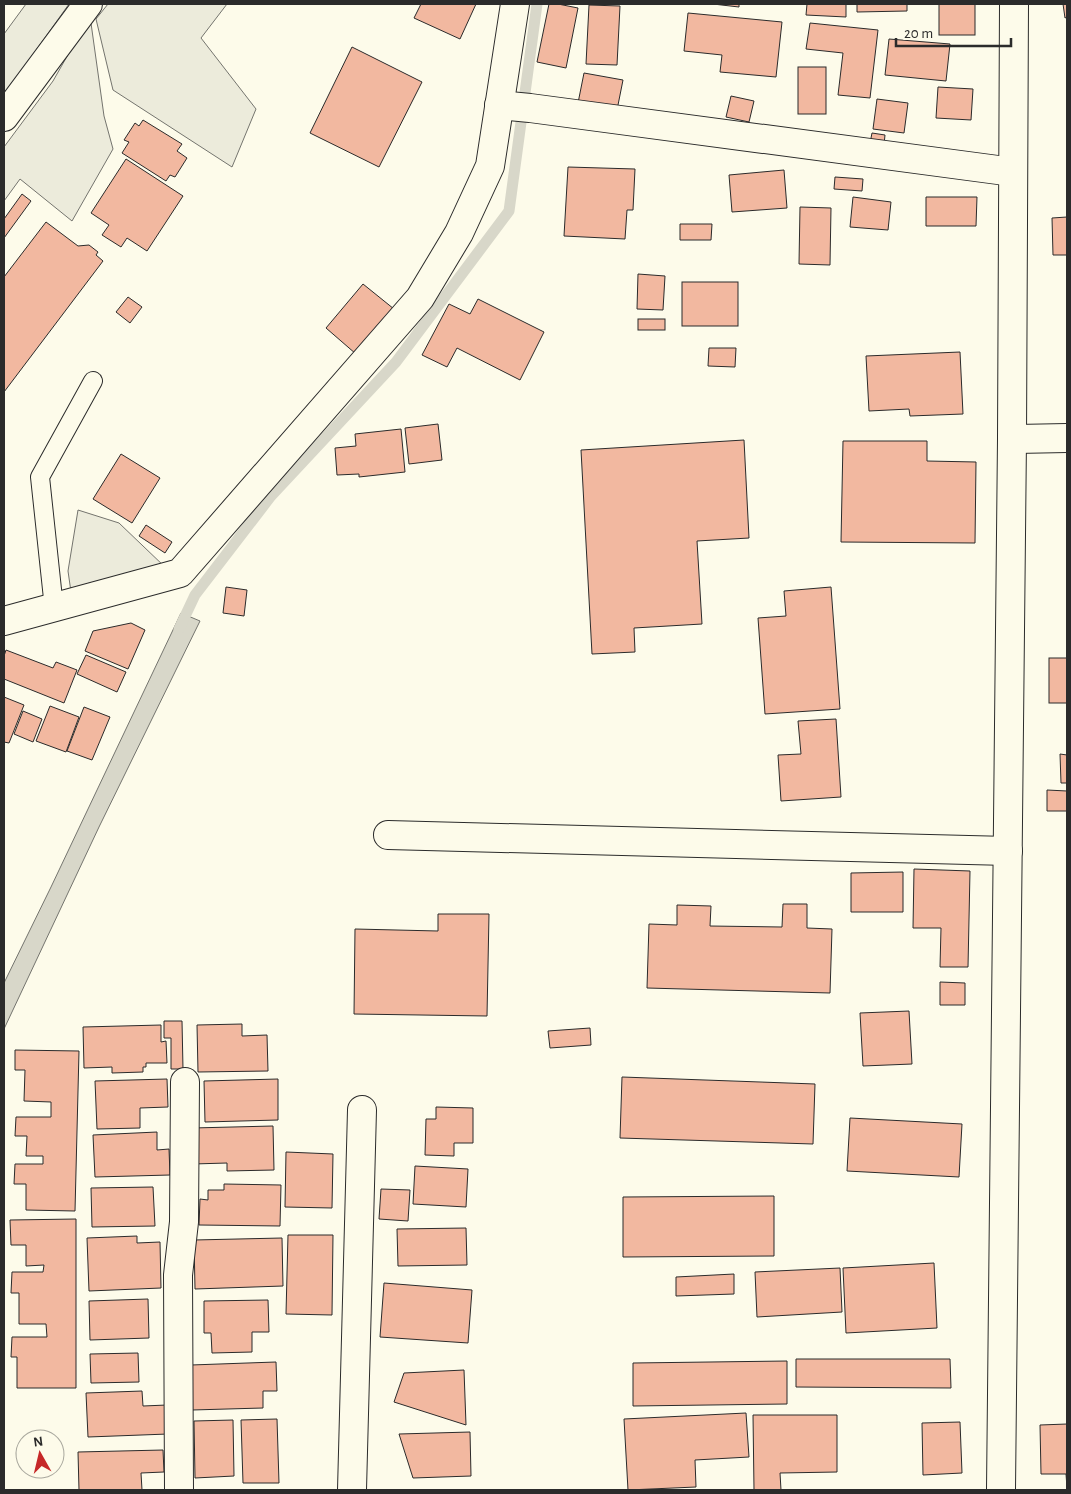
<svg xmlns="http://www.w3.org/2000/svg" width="1071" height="1494" viewBox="0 0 1071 1494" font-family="'Alegreya Sans',sans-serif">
<rect width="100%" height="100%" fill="#fdfbea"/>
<g fill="#ecebdb" stroke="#74746e">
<polygon points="26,4 69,4 4,95 4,34"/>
<polygon points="108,4 227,4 201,38 256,109 232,167 113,90 96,19"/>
<polygon points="90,16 104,116 113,149 72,221 20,179 4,201 4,147 53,81"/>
<polygon points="78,510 119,523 166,568 72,599 68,571"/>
</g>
<polygon fill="#d8d7c9" stroke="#74746e" points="181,613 200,621 99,827 4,1029 4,983 51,887"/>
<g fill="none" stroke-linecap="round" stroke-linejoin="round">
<polyline stroke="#d8d7c9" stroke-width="11" points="179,629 195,595 271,496 396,362 509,211 537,4"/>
</g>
<g fill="#f2b8a0" stroke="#2b2b2b">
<polygon points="421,4 476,4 460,39 414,18"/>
<polygon points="549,4 558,4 578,8 566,68 537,62"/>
<polygon points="713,4 739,4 739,7"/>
<polygon points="807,4 846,4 846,17 806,15"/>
<polygon points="857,4 907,4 907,11 857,12"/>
<rect x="939" y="4" width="36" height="31"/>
<polygon points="1063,4 1067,4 1067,17 1065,18"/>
<polygon points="589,5 620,6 617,65 586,64"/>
<polygon points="688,13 782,22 776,77 720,72 722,55 684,51"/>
<polygon points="810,23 878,30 870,98 838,95 843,53 806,49"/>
<polygon points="889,39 950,44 946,81 885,75"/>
<polygon points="352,47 422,82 379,167 310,133"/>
<rect x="798" y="67" width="28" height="47"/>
<polygon points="584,73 623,80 617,110 578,103"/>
<polygon points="938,87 973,89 971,120 936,118"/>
<polygon points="731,96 754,101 749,122 726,117"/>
<polygon points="877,99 908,103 904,133 873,129"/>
<polygon points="143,120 182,144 177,151 187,158 175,177 170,175 166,181 122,153 129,142 124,140 135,123 139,126"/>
<polygon points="872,133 885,135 884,145 870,143"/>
<polygon points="126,159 183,196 147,251 127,238 121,247 102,235 109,225 91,213"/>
<polygon points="568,167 635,169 633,210 627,210 625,239 564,236"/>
<polygon points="784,170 787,208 732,212 729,175"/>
<polygon points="835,177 863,179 862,191 834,189"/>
<polygon points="22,194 31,201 4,238 4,219"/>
<polygon points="853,197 891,202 888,230 850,227"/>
<polygon points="926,197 977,197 976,226 926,226"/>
<polygon points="800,207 831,208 830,265 799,264"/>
<polygon points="1067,217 1067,255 1053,255 1052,218"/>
<polygon points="46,222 78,246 89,245 98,252 96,255 103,261 4,392 4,277"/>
<polygon points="680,224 712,224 711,240 680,240"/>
<polygon points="638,274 665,276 663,310 637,309"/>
<rect x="682" y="282" width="56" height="44"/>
<polygon points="363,284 394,309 356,354 326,328"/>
<polygon points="128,297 142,307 130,323 116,312"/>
<polygon points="478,299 544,332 520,380 457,348 447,367 422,355 449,304 470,314"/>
<rect x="638" y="319" width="27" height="11"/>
<polygon points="709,348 736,348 735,367 708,366"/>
<polygon points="960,352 963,414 910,416 909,409 869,411 866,356"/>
<polygon points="438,424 442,460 409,464 405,428"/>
<polygon points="401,429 405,472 359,477 359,474 337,475 335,448 356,446 355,434"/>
<polygon points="744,440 749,538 697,541 702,624 634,628 635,652 592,654 581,450"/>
<polygon points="843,441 927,441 927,461 976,462 975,543 841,542"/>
<polygon points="121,454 160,478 132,523 93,499"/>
<polygon points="146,525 172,542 165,553 139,536"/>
<polygon points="226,587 247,590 244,616 223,613"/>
<polygon points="831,587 840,709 765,714 758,618 786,616 784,591"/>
<polygon points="131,623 145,630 128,669 85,651 93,631"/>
<polygon points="6,650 53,668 56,662 77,670 64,703 4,679 4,656"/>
<polygon points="86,655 126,672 117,692 77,674"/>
<rect x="1049" y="658" width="18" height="45"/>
<polygon points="4,697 24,705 9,743 4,742"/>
<polygon points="50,706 79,717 66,752 36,741"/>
<polygon points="84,707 110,717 92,760 67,751"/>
<polygon points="23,711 42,719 33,742 14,734"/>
<polygon points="836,719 841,797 781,801 778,755 801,754 798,721"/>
<polygon points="1060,754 1067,755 1067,783 1061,783"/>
<polygon points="1047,790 1067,791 1067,811 1047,811"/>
<polygon points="914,869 970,871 968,967 940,967 941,928 913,928"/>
<polygon points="903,872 903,912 851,912 851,873"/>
<polygon points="783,904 807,904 807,928 832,929 830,993 647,988 649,924 677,925 677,905 711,906 710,926 782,927"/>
<polygon points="438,914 489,914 487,1016 354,1014 355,929 438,931"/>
<polygon points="940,982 965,983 965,1005 940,1005"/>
<polygon points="909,1011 912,1064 863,1066 860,1013"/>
<polygon points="164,1021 182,1021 183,1069 171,1069 171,1038 164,1038"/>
<polygon points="242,1024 242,1036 267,1035 268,1071 198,1072 197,1025"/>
<polygon points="161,1025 161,1042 166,1041 167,1063 146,1063 146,1067 143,1067 143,1072 112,1073 112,1067 84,1068 83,1027"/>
<polygon points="590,1028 591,1045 550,1048 548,1031"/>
<polygon points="15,1050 79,1051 75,1211 26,1210 26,1184 14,1184 15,1164 43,1164 43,1156 26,1156 27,1136 15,1136 16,1117 51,1117 51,1102 24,1101 25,1070 15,1070"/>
<polygon points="622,1077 815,1084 813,1144 620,1138"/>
<polygon points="167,1079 168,1107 140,1108 140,1128 97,1129 95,1081"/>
<polygon points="278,1079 278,1120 205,1122 204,1081"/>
<polygon points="436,1107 473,1108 473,1143 454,1143 454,1156 425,1155 426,1119 436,1119"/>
<polygon points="850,1118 962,1124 959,1177 847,1171"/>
<polygon points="273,1126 274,1170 227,1171 227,1163 193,1164 192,1128"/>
<polygon points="157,1132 157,1150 169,1149 170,1175 95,1177 93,1135"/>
<polygon points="286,1152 333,1154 332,1208 285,1207"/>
<polygon points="415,1166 468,1169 466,1207 413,1204"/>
<polygon points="224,1184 281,1185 280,1226 199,1225 200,1199 208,1200 208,1190 224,1190"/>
<polygon points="153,1187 155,1226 92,1227 91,1188"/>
<polygon points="381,1189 410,1190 408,1221 379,1219"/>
<polygon points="774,1196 774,1256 623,1257 623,1197"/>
<polygon points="76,1219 76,1388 17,1388 17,1357 11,1357 12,1337 47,1337 46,1324 19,1324 19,1293 11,1293 12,1272 43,1272 44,1265 26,1266 26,1245 11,1245 10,1220"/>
<polygon points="466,1228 467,1265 398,1266 397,1229"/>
<polygon points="288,1235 333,1235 332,1315 286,1314"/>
<polygon points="137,1236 137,1243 160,1242 161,1288 89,1291 87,1238"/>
<polygon points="282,1238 283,1286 195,1289 194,1240"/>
<polygon points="934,1263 937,1328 846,1333 843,1268"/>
<polygon points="840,1268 842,1312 757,1317 755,1272"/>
<polygon points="734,1274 734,1294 676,1296 676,1277"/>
<polygon points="384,1283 472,1290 468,1343 380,1337"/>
<polygon points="148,1299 149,1338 90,1340 89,1301"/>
<polygon points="268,1300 269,1332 252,1332 252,1352 212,1353 211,1333 204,1333 204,1301"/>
<polygon points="138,1353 139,1382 91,1383 90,1354"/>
<polygon points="796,1359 950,1359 951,1388 796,1387"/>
<polygon points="787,1361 787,1404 633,1406 633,1363"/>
<polygon points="276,1362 277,1391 263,1391 263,1408 192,1410 191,1365"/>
<polygon points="464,1370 466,1425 394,1402 404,1373"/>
<polygon points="142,1391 143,1406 167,1405 168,1434 88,1437 86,1393"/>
<polygon points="746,1413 749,1457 695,1460 696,1487 628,1490 624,1419"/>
<polygon points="753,1415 837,1415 837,1472 780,1473 781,1490 754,1490"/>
<polygon points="277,1419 279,1483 243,1483 241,1420"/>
<polygon points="233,1420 234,1476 195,1478 194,1421"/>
<polygon points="960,1422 962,1473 923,1475 922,1423"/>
<polygon points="1067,1424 1067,1488 1066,1474 1041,1474 1040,1425"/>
<polygon points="470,1432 471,1476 413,1478 399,1434"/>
<polygon points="163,1450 164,1472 141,1473 142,1490 79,1490 78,1452"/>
</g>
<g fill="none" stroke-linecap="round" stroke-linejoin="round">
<g stroke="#2b2b2b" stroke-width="20">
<polyline id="lane" points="54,608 40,477 93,381"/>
</g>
<g stroke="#2b2b2b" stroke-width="30">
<g id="street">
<polyline points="499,105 530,108 1013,172"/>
<polyline points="4,117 88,4"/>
<polyline points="1012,439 1067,438"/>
<polyline points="4,621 180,573 420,298 459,233 490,166 515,4"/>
<polyline points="388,835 1008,851"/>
<polyline points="179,1490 178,1275 184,1222 185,1082"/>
<polyline points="352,1490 362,1110"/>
</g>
</g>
<g stroke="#2b2b2b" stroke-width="30">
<polyline id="secondary" points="1001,1490 1012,439 1014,4"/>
</g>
<use href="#lane" stroke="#fdfbea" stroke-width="18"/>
<use href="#street" stroke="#fdfbea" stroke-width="28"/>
<use href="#secondary" stroke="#fdfbea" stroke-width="28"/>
</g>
<rect width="1071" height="1494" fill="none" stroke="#2b2b2b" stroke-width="10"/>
<g transform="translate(40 1454) rotate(352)"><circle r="24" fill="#fdfbea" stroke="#a9a89e"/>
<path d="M0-4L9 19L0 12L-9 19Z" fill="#c62828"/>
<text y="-8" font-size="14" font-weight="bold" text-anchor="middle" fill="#2b2b2b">N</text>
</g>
<path d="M896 38v8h115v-8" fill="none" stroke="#2b2b2b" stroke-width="2.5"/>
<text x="904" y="38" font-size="15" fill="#2b2b2b" stroke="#fdfbea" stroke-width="4" paint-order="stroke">20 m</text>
</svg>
